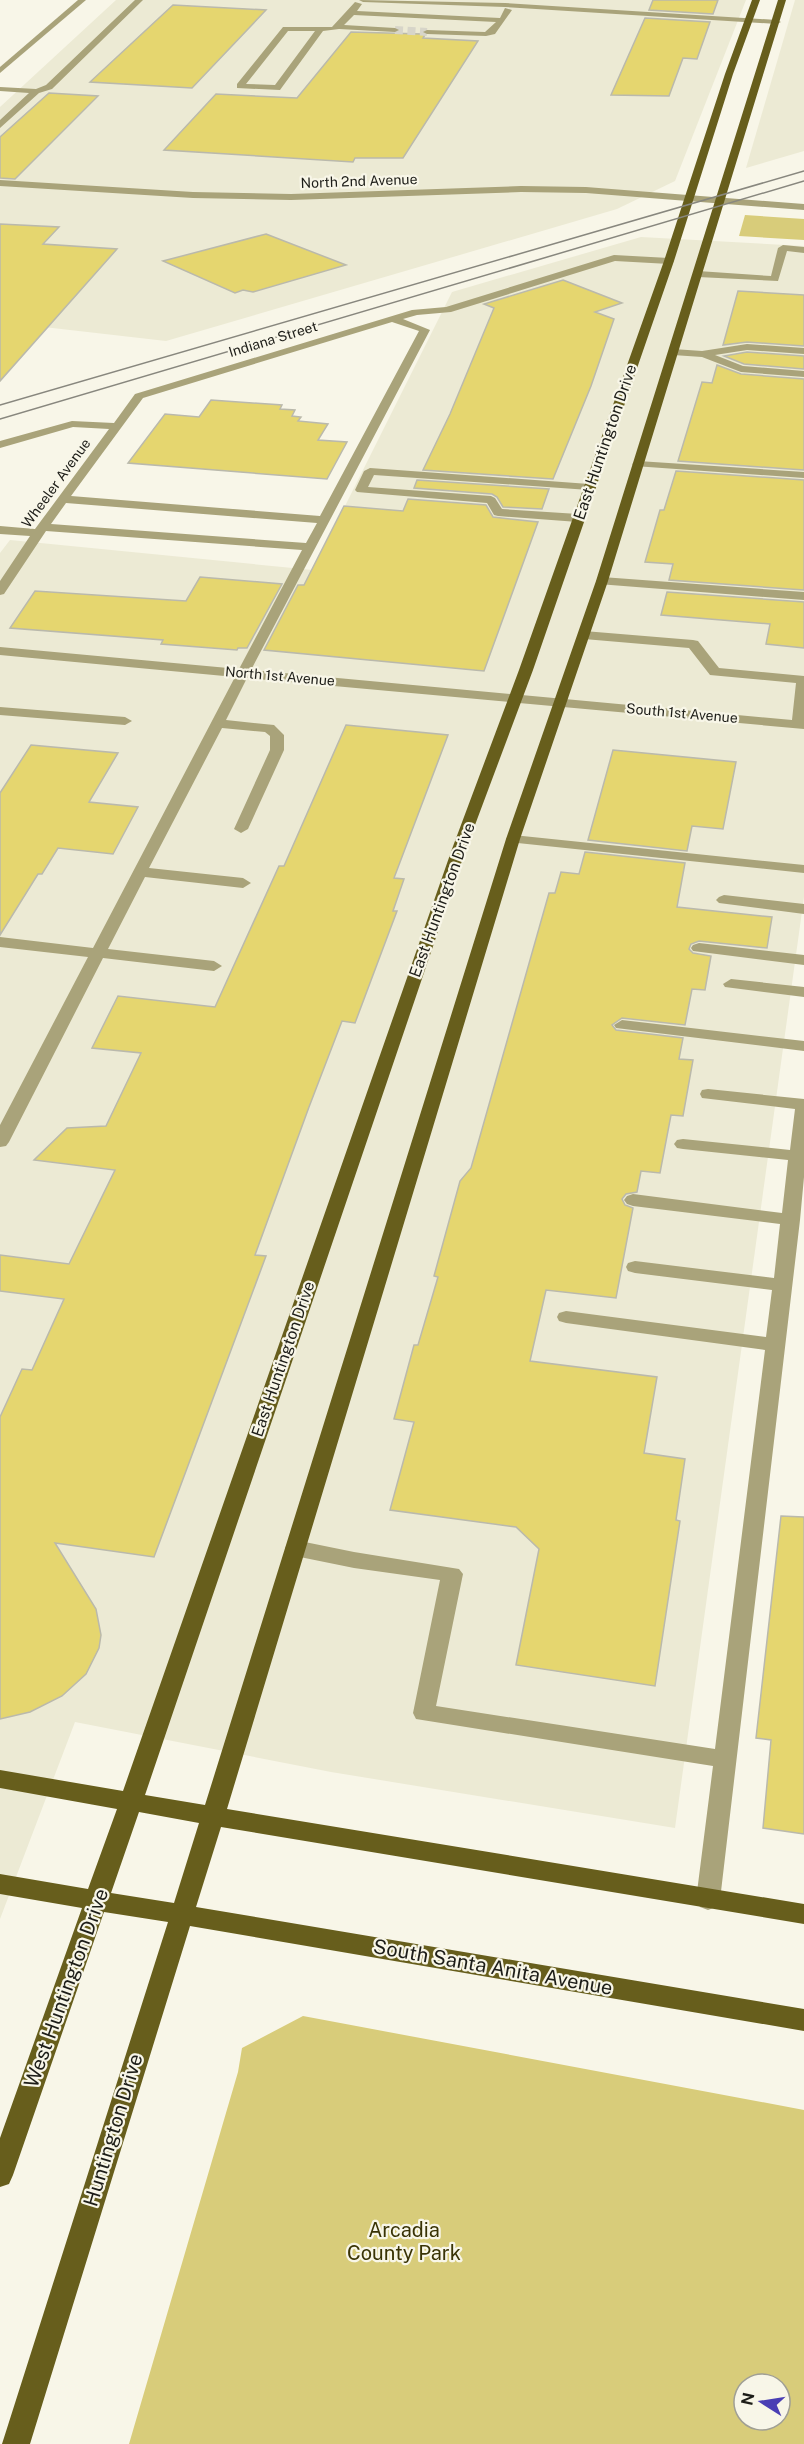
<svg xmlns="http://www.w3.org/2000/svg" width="804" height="2444" viewBox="0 0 804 2444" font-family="'Public Sans',sans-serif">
<rect width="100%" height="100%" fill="#f8f6e8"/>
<g fill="#ecead4">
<polygon points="116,0 746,0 675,181 617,209 166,341 0,322 0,107"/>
<polygon points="795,0 804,0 804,151 746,168"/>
<polygon points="641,237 804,246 804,897 675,1828 331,1772 75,1722 0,1919 0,553 10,540 313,570 452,292"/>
</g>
<g fill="#d8cc7a" fill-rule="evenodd">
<polygon points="745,215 804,219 804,240 739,236"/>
<path d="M303,2016l501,94v334h-675l109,-372 4,-24zM744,2384h36v36h-36z"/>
</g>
<g fill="#e5d66f" stroke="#bab9ac" stroke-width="1.5">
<polygon points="653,0 718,0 713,14 649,10"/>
<polygon points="173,5 266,10 192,88 90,82"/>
<polygon points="645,18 710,22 697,59 683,58 669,96 611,95"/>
<polygon points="351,32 422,34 425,35 423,38 478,41 403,158 355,158 353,162 164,150 216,94 297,98"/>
<polygon points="49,93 98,96 15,179 0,178 0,137"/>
<polygon points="0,224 59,227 43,244 117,249 0,381"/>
<polygon points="266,234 346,265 253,292 243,290 235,293 163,261"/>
<polygon points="563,280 622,303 595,312 614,319 591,386 553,479 423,470 450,414 494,308 484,304"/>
<polygon points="738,291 804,295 804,346 747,342 723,345"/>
<polygon points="747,352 804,356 804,369 744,364 724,356"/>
<polygon points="717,365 741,374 804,379 804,470 678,461 702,382 712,383"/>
<polygon points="211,400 282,405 280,409 295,410 292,416 301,417 298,421 328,424 318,440 347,442 327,479 128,463 165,414 199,417"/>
<polygon points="676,471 804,480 804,590 669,580 673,564 645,562 660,510 664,510"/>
<polygon points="417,480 549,489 542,509 503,507 497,497 492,494 414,488"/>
<polygon points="408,499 486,505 493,517 538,522 484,671 264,650 298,585 304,585 344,506 403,511"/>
<polygon points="200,577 282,584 247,648 238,648 237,650 161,644 163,640 10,628 35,591 186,601"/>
<polygon points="667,592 804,602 804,648 766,644 770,624 661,615"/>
<polygon points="346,725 448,735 394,878 404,879 393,911 397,911 355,1023 342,1021 309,1107 255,1255 266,1256 154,1557 55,1543 96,1609 101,1635 99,1648 86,1674 62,1696 30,1712 0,1719 0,1417 22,1369 32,1370 64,1299 0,1291 0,1255 69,1264 115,1170 34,1160 67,1128 106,1126 141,1053 92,1048 118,996 215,1007 279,866 284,866"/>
<polygon points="31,745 118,753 89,802 138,807 113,854 58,848 42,874 38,874 0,935 0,793"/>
<polygon points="613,750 736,762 723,829 692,826 687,851 588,840"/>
<polygon points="585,852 685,863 677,907 772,917 767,948 699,941 691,944 689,949 693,953 711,956 705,990 692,989 685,1025 622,1018 612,1025 616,1030 683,1038 679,1059 693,1060 683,1116 671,1115 660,1173 641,1171 637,1192 626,1194 622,1199 625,1205 633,1208 616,1298 546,1290 530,1361 657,1377 644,1453 685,1459 676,1520 680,1521 655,1686 516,1665 539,1549 516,1527 390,1510 414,1422 394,1419 414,1345 418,1345 438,1277 434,1276 460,1181 471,1168 549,893 555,893 561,872 579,874"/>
<polygon points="781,1516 804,1517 804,1834 763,1828 771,1740 756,1738"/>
</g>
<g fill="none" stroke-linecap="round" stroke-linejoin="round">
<polyline stroke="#d7d5c9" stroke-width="8" stroke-dasharray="8 4.5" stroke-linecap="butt" points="395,30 427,32"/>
<g fill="#a9a37a" fill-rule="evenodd">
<polygon points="78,0 86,0 0,73 0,67"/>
<polygon points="135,0 143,0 52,89 39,93 0,128 0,120 29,93 0,91 0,87 36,89 46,85"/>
<polygon points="359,0 505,3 777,20 781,22 777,24 505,7 363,2"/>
<path d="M355,2l7,2 -5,7 143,7 5,-10 7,2 -17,24 -9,2 -59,-2 -4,-2 4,-2 58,2 11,-10 -142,-7 -10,10 51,3 4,2 -4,2 -56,-3 -16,2 -43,59 -43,-2v-4l46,-57h49zM288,31h27l-40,54 -29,-1z"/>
<polygon points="0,180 193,192 291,194 521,186 586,187 804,204 804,210 586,193 521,192 291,200 193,198 0,186"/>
<polygon points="783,245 804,247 804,253 787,251 778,281 698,277 693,274 698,271 771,276 778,248"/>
<path d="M614,255l55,3 5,3 -5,3 -54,-3 -164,51 -34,3 -14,4 27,11 -179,340 541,50 4,-37 -86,-8 -21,-27 -105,-9 -6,-4 6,-4 109,9 5,1 21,27 85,8v53l-557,-51 -21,42 48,5 10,10v15l-36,79 -7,4 -7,-4 36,-79v-14l-5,-4 -43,-4 -73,140 94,10 8,5 -8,5 -98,-11 -37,72 106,12 8,5 -8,5 -111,-13 -94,184 -3,4 -6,1v-22l88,-168 -88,-10v-10l93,11 142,-271 -235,-22v-8l239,22 63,-119 -256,-19 -42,63 -4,1v-14l30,-45 -30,-2v-8l35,3 74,-100 -36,-2 -73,21v-7l72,-20 42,2 21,-29 277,-84 34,-3zM392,322l27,9 -99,185 -249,-20 72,-98zM66,503l251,20 -11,20 -255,-19z"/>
<polygon points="747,344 804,348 804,354 747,350 715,355 743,366 804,371 804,377 741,372 702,357 673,355 668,352 673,349 702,351"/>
<polygon points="638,461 804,472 804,478 634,466 632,464"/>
<polygon points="370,468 589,484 595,487 589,490 374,475 368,487 491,496 495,498 502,509 578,514 584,518 578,522 498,516 494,515 487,503 357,492 355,490 364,471"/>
<polygon points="602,577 804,592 804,600 598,584 596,581"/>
<polygon points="0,707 125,717 132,721 125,725 0,715"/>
<polygon points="513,835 804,865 804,873 508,842 506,839 508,836"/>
<polygon points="724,895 804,904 804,914 719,903 716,900 719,897"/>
<polygon points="699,943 804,955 804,965 693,951 691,948 693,945"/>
<polygon points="731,979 804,987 804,997 725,987 723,984"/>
<polygon points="622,1020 804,1041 804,1051 616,1028 614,1025"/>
<polygon points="708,1089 804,1099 804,1177 800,1220 720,1900 716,1907 708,1910 700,1907 696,1900 713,1766 416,1719 413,1713 440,1580 354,1568 295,1556 288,1553 285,1548 288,1543 295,1540 354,1552 459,1569 463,1574 436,1706 715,1749 765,1350 566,1323 559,1321 557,1317 559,1313 566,1311 766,1337 772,1290 635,1273 628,1271 626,1267 628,1263 635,1261 774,1278 780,1224 633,1206 627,1204 624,1200 627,1196 633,1194 782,1213 788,1160 683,1149 677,1148 674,1144 677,1140 683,1139 790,1150 795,1109 702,1098 700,1094 702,1090"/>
</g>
<path fill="#675e1c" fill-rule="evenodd" d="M752,0h8l-27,74 -59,187 -141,409 -67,179 -321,946 60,10 301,-966 90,-258 182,-581h8l-178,581 -88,258 -293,970 577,95v20l-583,-97 -25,80 608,102v22l-614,-105 -160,518h-28l166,-522 -64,-10 -91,263 -4,9 -9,3v-49l82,-230 -82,-14v-20l88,15 29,-80 -117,-21v-18l123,21 329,-942 67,-179 145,-409 61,-187zM139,1812l60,11 -25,80 -63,-10z"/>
<g stroke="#88877e" stroke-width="1.5">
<polyline points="0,405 804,171"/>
<polyline points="0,419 804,181"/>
</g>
</g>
<g text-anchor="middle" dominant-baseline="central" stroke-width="4.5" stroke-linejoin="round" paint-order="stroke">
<g font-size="14" fill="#1d1d18" stroke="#f8f6e8">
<text transform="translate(359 181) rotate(-2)">North 2nd Avenue</text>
<text transform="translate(273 339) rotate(-17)">Indiana Street</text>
<text transform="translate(56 483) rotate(-54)">Wheeler Avenue</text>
<text transform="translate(280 676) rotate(5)">North 1st Avenue</text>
<text transform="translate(682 713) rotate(5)">South 1st Avenue</text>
</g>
<g font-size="16" fill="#1d1d18" stroke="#f8f6e8">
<text transform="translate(605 442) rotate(-71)">East Huntington Drive</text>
<text transform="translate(442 900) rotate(-70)">East Huntington Drive</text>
<text transform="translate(283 1359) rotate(-71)">East Huntington Drive</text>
</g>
<g font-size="20" fill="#1d1d18" stroke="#f8f6e8">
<text transform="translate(493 1967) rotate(10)">South Santa Anita Avenue</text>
<text transform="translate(66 1988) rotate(-70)">West Huntington Drive</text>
<text transform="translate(113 2130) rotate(-73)">Huntington Drive</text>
</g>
<g font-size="20" fill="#393305" stroke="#f8f6e8">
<text x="404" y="2230">Arcadia<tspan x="404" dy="23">County Park</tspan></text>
</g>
</g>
<g transform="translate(762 2402) rotate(282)"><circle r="28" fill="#f8f6e8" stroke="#a09f95" stroke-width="1.5"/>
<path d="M0-4.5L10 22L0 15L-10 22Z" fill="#4a3eb4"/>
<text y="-9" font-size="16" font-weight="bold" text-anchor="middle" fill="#1d1d18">N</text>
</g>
</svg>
